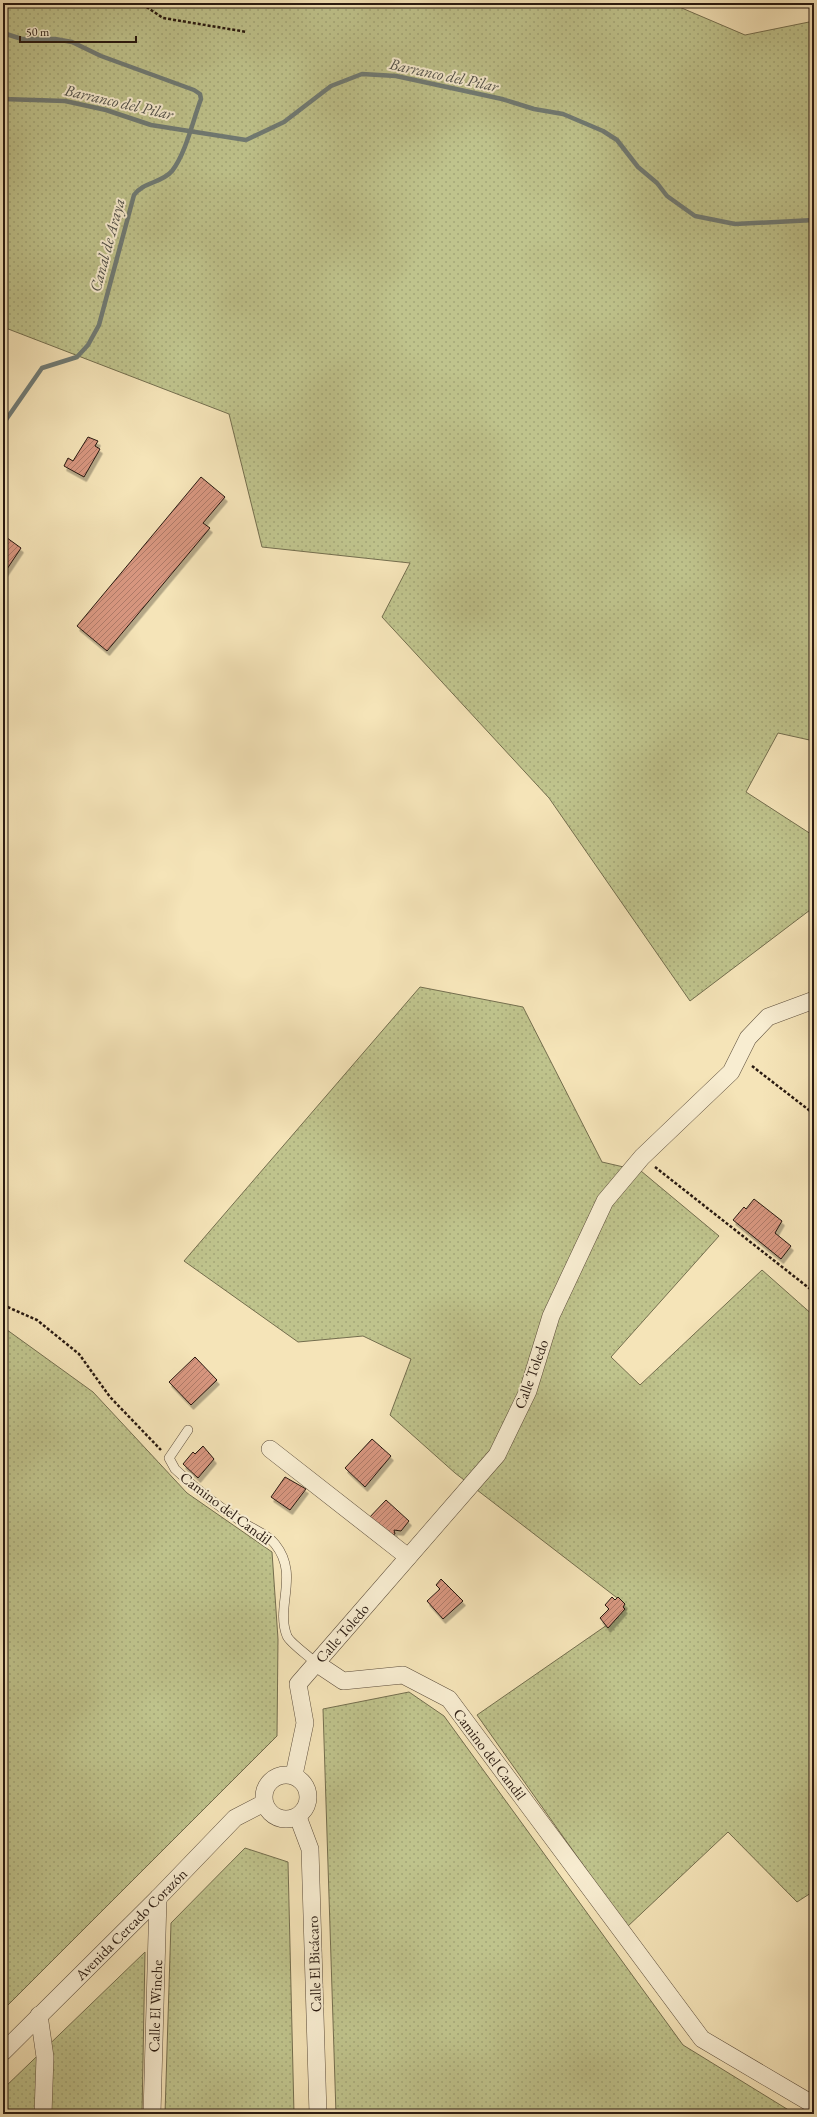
<svg xmlns="http://www.w3.org/2000/svg" width="817" height="2117" viewBox="0 0 817 2117" font-family="'EB Garamond',serif">
<defs>
<pattern id="grass-dots" width="8" height="8" patternUnits="userSpaceOnUse"><rect width="8" height="8" fill="#bfc38c"/><path d="M2 2h.1M6 6h.1" fill="none" stroke="#a4a778" stroke-width="1.8" stroke-linecap="round"/></pattern>
<pattern id="building-hatch" width="6" height="6" patternUnits="userSpaceOnUse"><rect width="6" height="6" fill="#d7967f"/><path d="M-1 1l2-2M0 6l6-6M5 7l2-2" fill="none" stroke="#ae7a67"/></pattern>
<filter id="shadow"><feDropShadow dx="2.5" dy="4.5" stdDeviation="0" flood-color="#0004"/></filter>
</defs>
<rect width="100%" height="100%" fill="#f5e4b8"/>
<filter id="stains"><feTurbulence type="fractalNoise" baseFrequency=".005" numOctaves="4"/><feColorMatrix values="0 0 0 0 .2 0 0 0 0 .09 0 0 0 0 .02 0 0 0 .5 -.17"/></filter>
<radialGradient id="worn" r=".72"><stop offset=".6" stop-color="#630" stop-opacity="0"/><stop offset="1" stop-color="#630" stop-opacity=".3"/></radialGradient>
<g fill="url(#grass-dots)" stroke="#746e4e">
<polygon points="3,3 670,3 745,35 814,21 814,741 778,733 746,792 814,836 814,907 690,1001 549,798 382,617 410,563 262,547 229,414 3,327"/>
<polygon points="420,987 523,1007 602,1162 641,1171 719,1236 611,1357 640,1385 762,1270 814,1316 814,1891 797,1902 728,1832 627,1927 477,1715 607,1625 625,1604 455,1473 390,1415 411,1359 363,1336 298,1342 184,1261"/>
<polygon points="3,1327 93,1392 187,1493 272,1552 278,1639 277,1736 3,2010"/>
<polygon points="409,1692 444,1716 683,2045 795,2114 336,2114 323,1709"/>
<polygon points="245,1848 288,1862 294,2114 165,2114 171,1923"/>
<polygon points="145,1952 142,2114 3,2114 3,2089"/>
</g>
<g fill="none" stroke-linecap="round" stroke-linejoin="round">
<g stroke="#707b75" stroke-width="4.5">
<path d="M3,33l19,6h33l17,3 29,14 93,34 6,4 1,5c-8,21 -15,54 -29,72 -10,12 -29,11 -38,24l-35,130 -11,20 -11,12 -35,11 -39,56"/>
<polyline points="3,99 65,101 106,110 151,125 246,140 284,122 331,86 362,74 396,76 502,99 534,109 563,114 603,131 617,140 638,167 657,183 667,196 695,216 735,224 814,220"/>
</g>
</g>
<g fill="url(#building-hatch)" stroke="#281910" filter="url(#shadow)">
<polygon points="88,437 98,441 95,446 100,449 84,477 64,466 68,458 73,461"/>
<polygon points="201,477 225,497 203,523 210,528 107,651 77,626"/>
<polygon points="3,535 21,548 5,572 3,571 3,555 6,551 3,549"/>
<polygon points="754,1199 782,1221 775,1233 791,1246 781,1259 733,1220 744,1207 746,1209"/>
<polygon points="195,1357 217,1380 191,1405 169,1382"/>
<polygon points="372,1439 391,1456 365,1487 345,1468"/>
<polygon points="203,1446 214,1459 198,1478 183,1464 193,1452 195,1454"/>
<polygon points="285,1477 306,1489 290,1510 271,1497"/>
<polygon points="386,1500 409,1521 401,1531 394,1530 395,1534 389,1536 367,1520"/>
<polygon points="441,1579 463,1601 443,1619 427,1601 440,1589 436,1585"/>
<polygon points="612,1597 615,1600 618,1597 625,1604 623,1607 625,1609 608,1628 600,1618 609,1609 605,1605"/>
</g>
<g fill="none" stroke-linecap="round" stroke-linejoin="round">
<g stroke="#5b4c3a" stroke-width="10">
<path id="lane" d="M188,1430l-19,28 6,11c21,20 48,41 72,56 10,6 21,10 28,19 25,31 0,62 12,92 3,7 23,21 29,27"/>
</g>
<g stroke="#5b4c3a" stroke-width="18">
<g id="street">
<polyline points="270,1449 408,1557"/>
<polyline points="316,1663 343,1681 403,1675 449,1699 702,2039 814,2105"/>
<circle cx="286" cy="1797" r="22"/>
<polyline points="294,1775 305,1723 298,1684 497,1455 528,1391 551,1316 605,1201 642,1157 731,1072 748,1038 768,1017 814,1000"/>
<polyline points="298,1817 310,1849 318,2114"/>
<polyline points="39,2015 45,2057 43,2114"/>
<polyline points="3,2052 158,1898 235,1818 264,1803"/>
<polyline points="152,2114 158,1898"/>
</g>
</g>
<g stroke="#281910" stroke-width="2.5" stroke-dasharray="3 2" stroke-linecap="butt">
<polyline points="144,3 145,6 163,18 247,32"/>
<polyline points="752,1066 814,1114"/>
<polyline points="655,1167 814,1292"/>
<polyline points="3,1305 37,1320 79,1354 110,1397 161,1450"/>
</g>
<use href="#lane" stroke="#f8edd1" stroke-width="9"/>
<use href="#street" stroke="#f8edd1" stroke-width="17"/>
</g>
<g text-anchor="middle" dominant-baseline="central" stroke-width="4" stroke-linejoin="round" paint-order="stroke">
<g font-size="15" fill="#281910" stroke="#f8edd1">
<text transform="translate(531 1374) rotate(-70)">Calle Toledo</text>
<text transform="translate(226 1508) rotate(37)">Camino del Candil</text>
<text transform="translate(342 1633) rotate(-49)">Calle Toledo</text>
<text transform="translate(490 1754) rotate(53)">Camino del Candil</text>
<text transform="translate(131 1924) rotate(-45)">Avenida Cercado Corazón</text>
<text transform="translate(314 1964) rotate(-92)">Calle El Bicácaro</text>
<text transform="translate(155 2006) rotate(-88)">Calle El Winche</text>
</g>
<g font-size="16" font-style="italic" fill="#52524b" stroke="#f8edd1">
<text transform="translate(444 75) rotate(12)">Barranco del Pilar</text>
<text transform="translate(119 102) rotate(13)">Barranco del Pilar</text>
<text transform="translate(107 245) rotate(-75)">Canal de Araya</text>
</g>
</g>
<rect width="817" height="2117" fill="none" stroke="#f5e4b8" stroke-width="16"/>
<rect x="4" y="4" width="809" height="2109" fill="none" stroke="#281910" stroke-width="2"/>
<rect x="8" y="8" width="801" height="2101" fill="none" stroke="#281910"/>
<path d="M20 36v6h116v-6" fill="none" stroke="#281910" stroke-width="2"/>
<text x="26" y="36" font-size="12" fill="#281910" stroke="#f8edd1" stroke-width="3" paint-order="stroke">50 m</text>
<rect width="100%" height="100%" filter="url(#stains)"/>
<rect width="100%" height="100%" fill="url(#worn)"/>
</svg>
